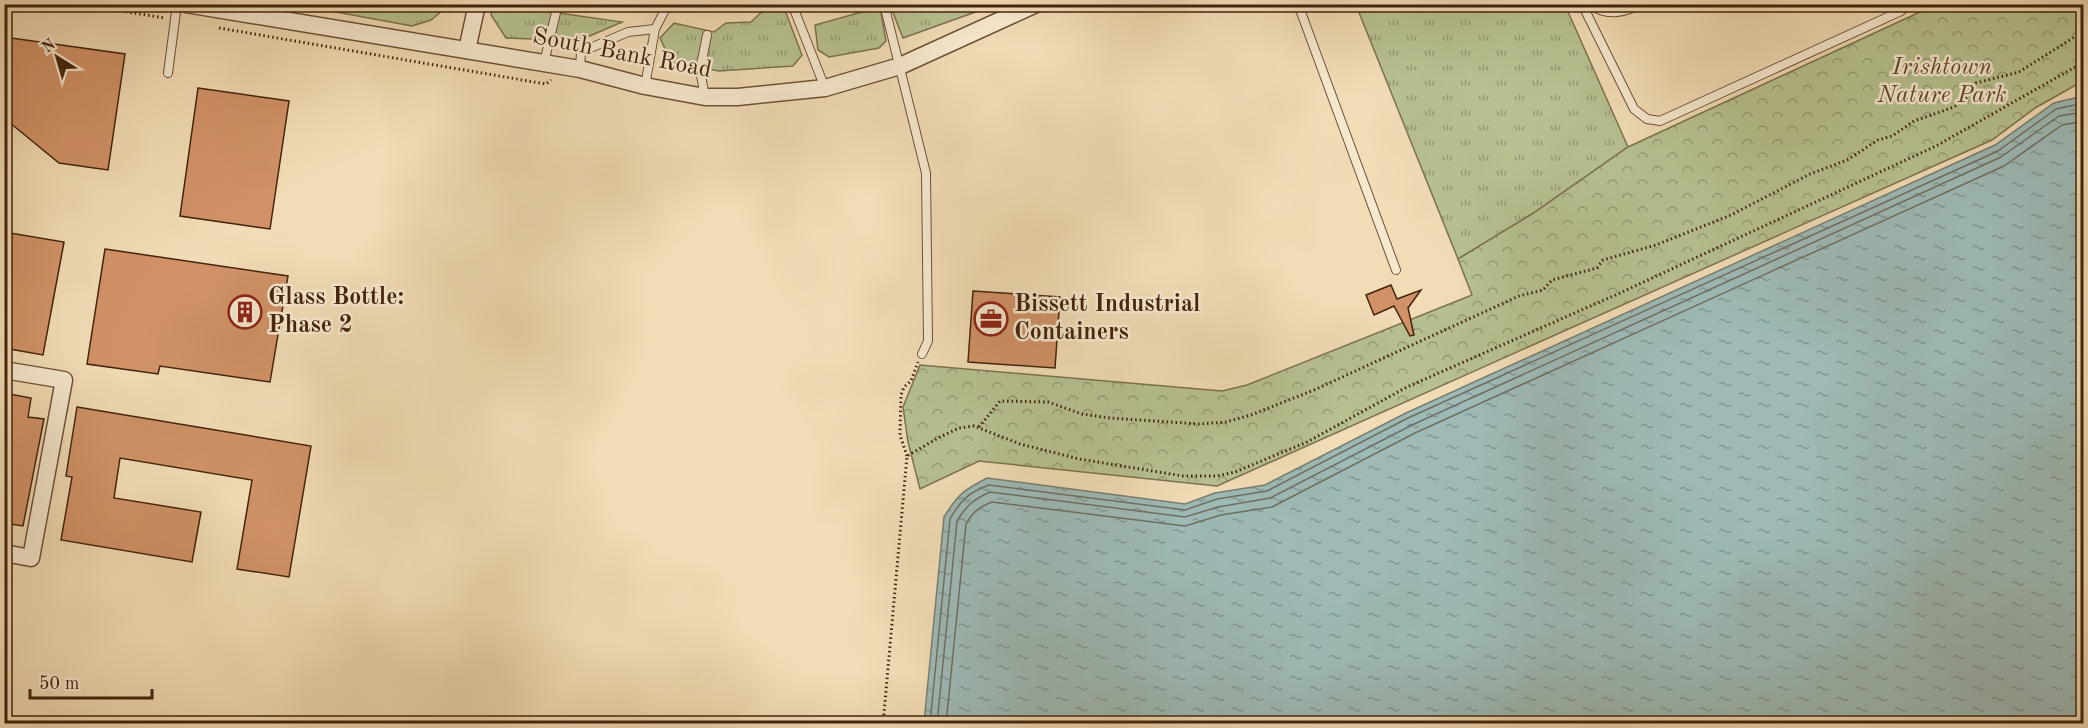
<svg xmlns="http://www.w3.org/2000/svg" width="2088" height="728" viewBox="0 0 2088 728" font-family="'Old Standard TT',serif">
<defs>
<pattern id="grass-tufts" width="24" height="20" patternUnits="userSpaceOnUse" patternTransform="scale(1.5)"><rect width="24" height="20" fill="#b7c190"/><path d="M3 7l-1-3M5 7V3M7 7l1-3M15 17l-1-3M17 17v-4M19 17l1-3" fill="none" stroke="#969c74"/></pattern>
<pattern id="park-crowns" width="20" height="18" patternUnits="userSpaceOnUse" patternTransform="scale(1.5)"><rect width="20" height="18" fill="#b7c190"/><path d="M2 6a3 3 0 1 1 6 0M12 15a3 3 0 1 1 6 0" fill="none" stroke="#969c74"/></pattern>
<pattern id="water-ripples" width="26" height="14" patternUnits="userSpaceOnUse" patternTransform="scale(1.5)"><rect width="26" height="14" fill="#9dbab6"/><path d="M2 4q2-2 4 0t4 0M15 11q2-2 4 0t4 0" fill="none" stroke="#829792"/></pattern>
</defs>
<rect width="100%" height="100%" fill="#f1dcb5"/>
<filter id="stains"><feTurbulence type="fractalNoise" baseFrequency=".00333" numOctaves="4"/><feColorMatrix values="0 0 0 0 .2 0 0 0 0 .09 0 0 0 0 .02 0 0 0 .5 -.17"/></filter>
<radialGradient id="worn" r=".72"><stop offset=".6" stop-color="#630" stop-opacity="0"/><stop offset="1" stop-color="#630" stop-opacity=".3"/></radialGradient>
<g fill="url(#grass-tufts)" stroke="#7d724e" stroke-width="1.5">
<polygon points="495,4 622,22 578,41 506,38 491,15"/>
<polygon points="298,5 449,4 449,5 431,20 412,26"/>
<polygon points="769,5 783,5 802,55 793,66 719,71 671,62 660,38 674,23 714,32 726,23 751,22"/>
<polygon points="890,5 995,5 903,38"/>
<polygon points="1356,5 1565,5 1628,147 1532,214 1458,259"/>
<polygon points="880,7 886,41 879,48 829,57 818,50 815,25"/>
</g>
<polygon fill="url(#park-crowns)" stroke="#7d724e" stroke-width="1.5" points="1935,5 2083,5 2083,81 2035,108 1992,140 1217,486 979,461 920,489 908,442 903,407 920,365 1222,391 1247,385 1472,295 1458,259 1532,214 1628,147"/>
<path fill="url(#water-ripples)" stroke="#797e72" stroke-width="1.5" d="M2083,96v627h-1159l20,-206c14,-23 20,-27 43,-39l198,26 30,-11 50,-8 141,-72 589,-268 59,-42z"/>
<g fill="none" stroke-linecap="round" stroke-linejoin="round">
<g stroke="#706e61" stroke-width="1.5">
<path d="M930,724l20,-205c10,-18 19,-27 39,-34l196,25 32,-11 50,-8 141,-73 590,-267 58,-42 28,-6"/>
<path d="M937,724l20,-203c9,-15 17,-22 33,-29l195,25 33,-10 52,-9 142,-73 589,-268 58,-41 25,-4"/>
<path d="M946,724l20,-200c7,-12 13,-17 26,-22l193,24 36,-11 51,-8 143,-74 589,-267 58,-41 22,-4"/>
</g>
</g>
<g fill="#d19267" stroke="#43230c" stroke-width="1.5">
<polygon points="4,37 125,54 108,170 59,163 4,118"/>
<polygon points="198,88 289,101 270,229 180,216"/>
<polygon points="4,232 64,242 43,355 4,348"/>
<polygon points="105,249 288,276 270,382 160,366 158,374 87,364"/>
<polygon points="1391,285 1397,299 1421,290 1408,308 1414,335 1410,336 1394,306 1374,315 1366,295"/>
<polygon points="973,291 1060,297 1055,368 968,362"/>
<polygon points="4,393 31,398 28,417 44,419 23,526 4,523"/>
<polygon points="77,407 311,446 289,577 237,569 252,480 120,458 114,498 201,512 192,562 61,540 72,477 66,476"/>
</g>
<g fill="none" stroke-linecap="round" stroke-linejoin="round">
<g stroke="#6e5136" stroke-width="10">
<g id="lane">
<polyline points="792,4 825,88"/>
<polyline points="884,4 926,173 928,341 922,354"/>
<polyline points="1298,4 1396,270"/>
<polyline points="1582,4 1634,109 1647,119 1660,121 1901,11 1906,4"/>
<path d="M1589,4c18,13 34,9 53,0"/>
<polyline points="655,29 666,8 690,4"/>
<polyline points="544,63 558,4"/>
<polyline points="580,69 581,52 628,32 655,29 645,86"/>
<polyline points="168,73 177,4"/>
<polyline points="705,97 700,70 707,35"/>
</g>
</g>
<g stroke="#6e5136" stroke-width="19">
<g id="street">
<polyline points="186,4 580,69 645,86 705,97 738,97 825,88 900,66 1036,4"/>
<polyline points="467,50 477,4"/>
<polyline points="4,370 64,380 31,558 4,553"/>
</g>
</g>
<g stroke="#43230c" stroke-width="3" stroke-dasharray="1.5 3" stroke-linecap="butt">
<polyline points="77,4 165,18"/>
<polyline points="219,28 546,84 551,80"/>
<polyline points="979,427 1000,401 1048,402 1082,414 1110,418 1199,424 1226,422 1251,415 1314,390 1519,296 1543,290 1552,280 1597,268 1603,260 1656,245 1731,215 1810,174 1847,160 1878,140 1892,136 1914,121 1954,107 1968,96 1976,83 2019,72 2084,31"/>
<polyline points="907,456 900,435 901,395 904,387 911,381 918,362"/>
<polyline points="883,724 907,456 940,437 959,428 974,426 1020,444 1079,459 1183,476 1217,476 1235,472 1307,442 1407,387 1620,293 1936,146 2084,62"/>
</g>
<use href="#lane" stroke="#f6e8cf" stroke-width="8"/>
<use href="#street" stroke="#f6e8cf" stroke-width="16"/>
</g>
<defs>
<g id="building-ring" transform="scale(1.725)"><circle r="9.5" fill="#f6e8cf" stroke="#8f2418" stroke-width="1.5"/><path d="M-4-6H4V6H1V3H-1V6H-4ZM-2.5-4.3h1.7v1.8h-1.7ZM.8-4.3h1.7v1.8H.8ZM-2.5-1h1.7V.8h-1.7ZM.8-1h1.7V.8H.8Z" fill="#8f2418"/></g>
<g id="office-ring" transform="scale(1.725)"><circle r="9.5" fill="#f6e8cf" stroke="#8f2418" stroke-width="1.5"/><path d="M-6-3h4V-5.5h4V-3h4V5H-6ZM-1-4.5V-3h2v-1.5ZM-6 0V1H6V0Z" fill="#8f2418"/></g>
</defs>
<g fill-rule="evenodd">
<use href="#building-ring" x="245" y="312"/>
<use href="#office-ring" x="991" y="319"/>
</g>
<g text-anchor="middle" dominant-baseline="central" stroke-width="5" stroke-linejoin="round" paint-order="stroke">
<g font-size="24" fill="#43230c" stroke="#f6e8cf">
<text transform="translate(622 54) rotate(11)">South Bank Road</text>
</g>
<g font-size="24" font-style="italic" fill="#604a2d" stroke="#f6e8cf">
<text x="1942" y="68">Irishtown<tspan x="1942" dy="28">Nature Park</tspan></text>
</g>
<g font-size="24" font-weight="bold" fill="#43230c" stroke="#f6e8cf" text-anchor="start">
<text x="268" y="298">Glass Bottle:<tspan x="268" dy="28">Phase 2</tspan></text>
<text x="1014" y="305">Bissett Industrial<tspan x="1014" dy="28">Containers</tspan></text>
</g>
</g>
<rect width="2088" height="728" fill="none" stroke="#f1dcb5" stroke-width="24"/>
<rect x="6" y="6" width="2076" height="716" fill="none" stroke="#43230c" stroke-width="3"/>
<rect x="12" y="12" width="2064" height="704" fill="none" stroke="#43230c" stroke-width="1.5"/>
<g transform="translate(57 57) rotate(323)" stroke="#f6e8cf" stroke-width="4.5" paint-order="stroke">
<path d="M0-4.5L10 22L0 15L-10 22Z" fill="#43230c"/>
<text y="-9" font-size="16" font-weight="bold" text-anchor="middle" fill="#43230c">N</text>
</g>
<path d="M30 689v9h122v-9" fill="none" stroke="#43230c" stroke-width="3"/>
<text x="39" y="689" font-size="18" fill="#43230c" stroke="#f6e8cf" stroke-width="4.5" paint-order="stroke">50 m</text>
<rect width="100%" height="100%" filter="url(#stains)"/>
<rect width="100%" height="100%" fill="url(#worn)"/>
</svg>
